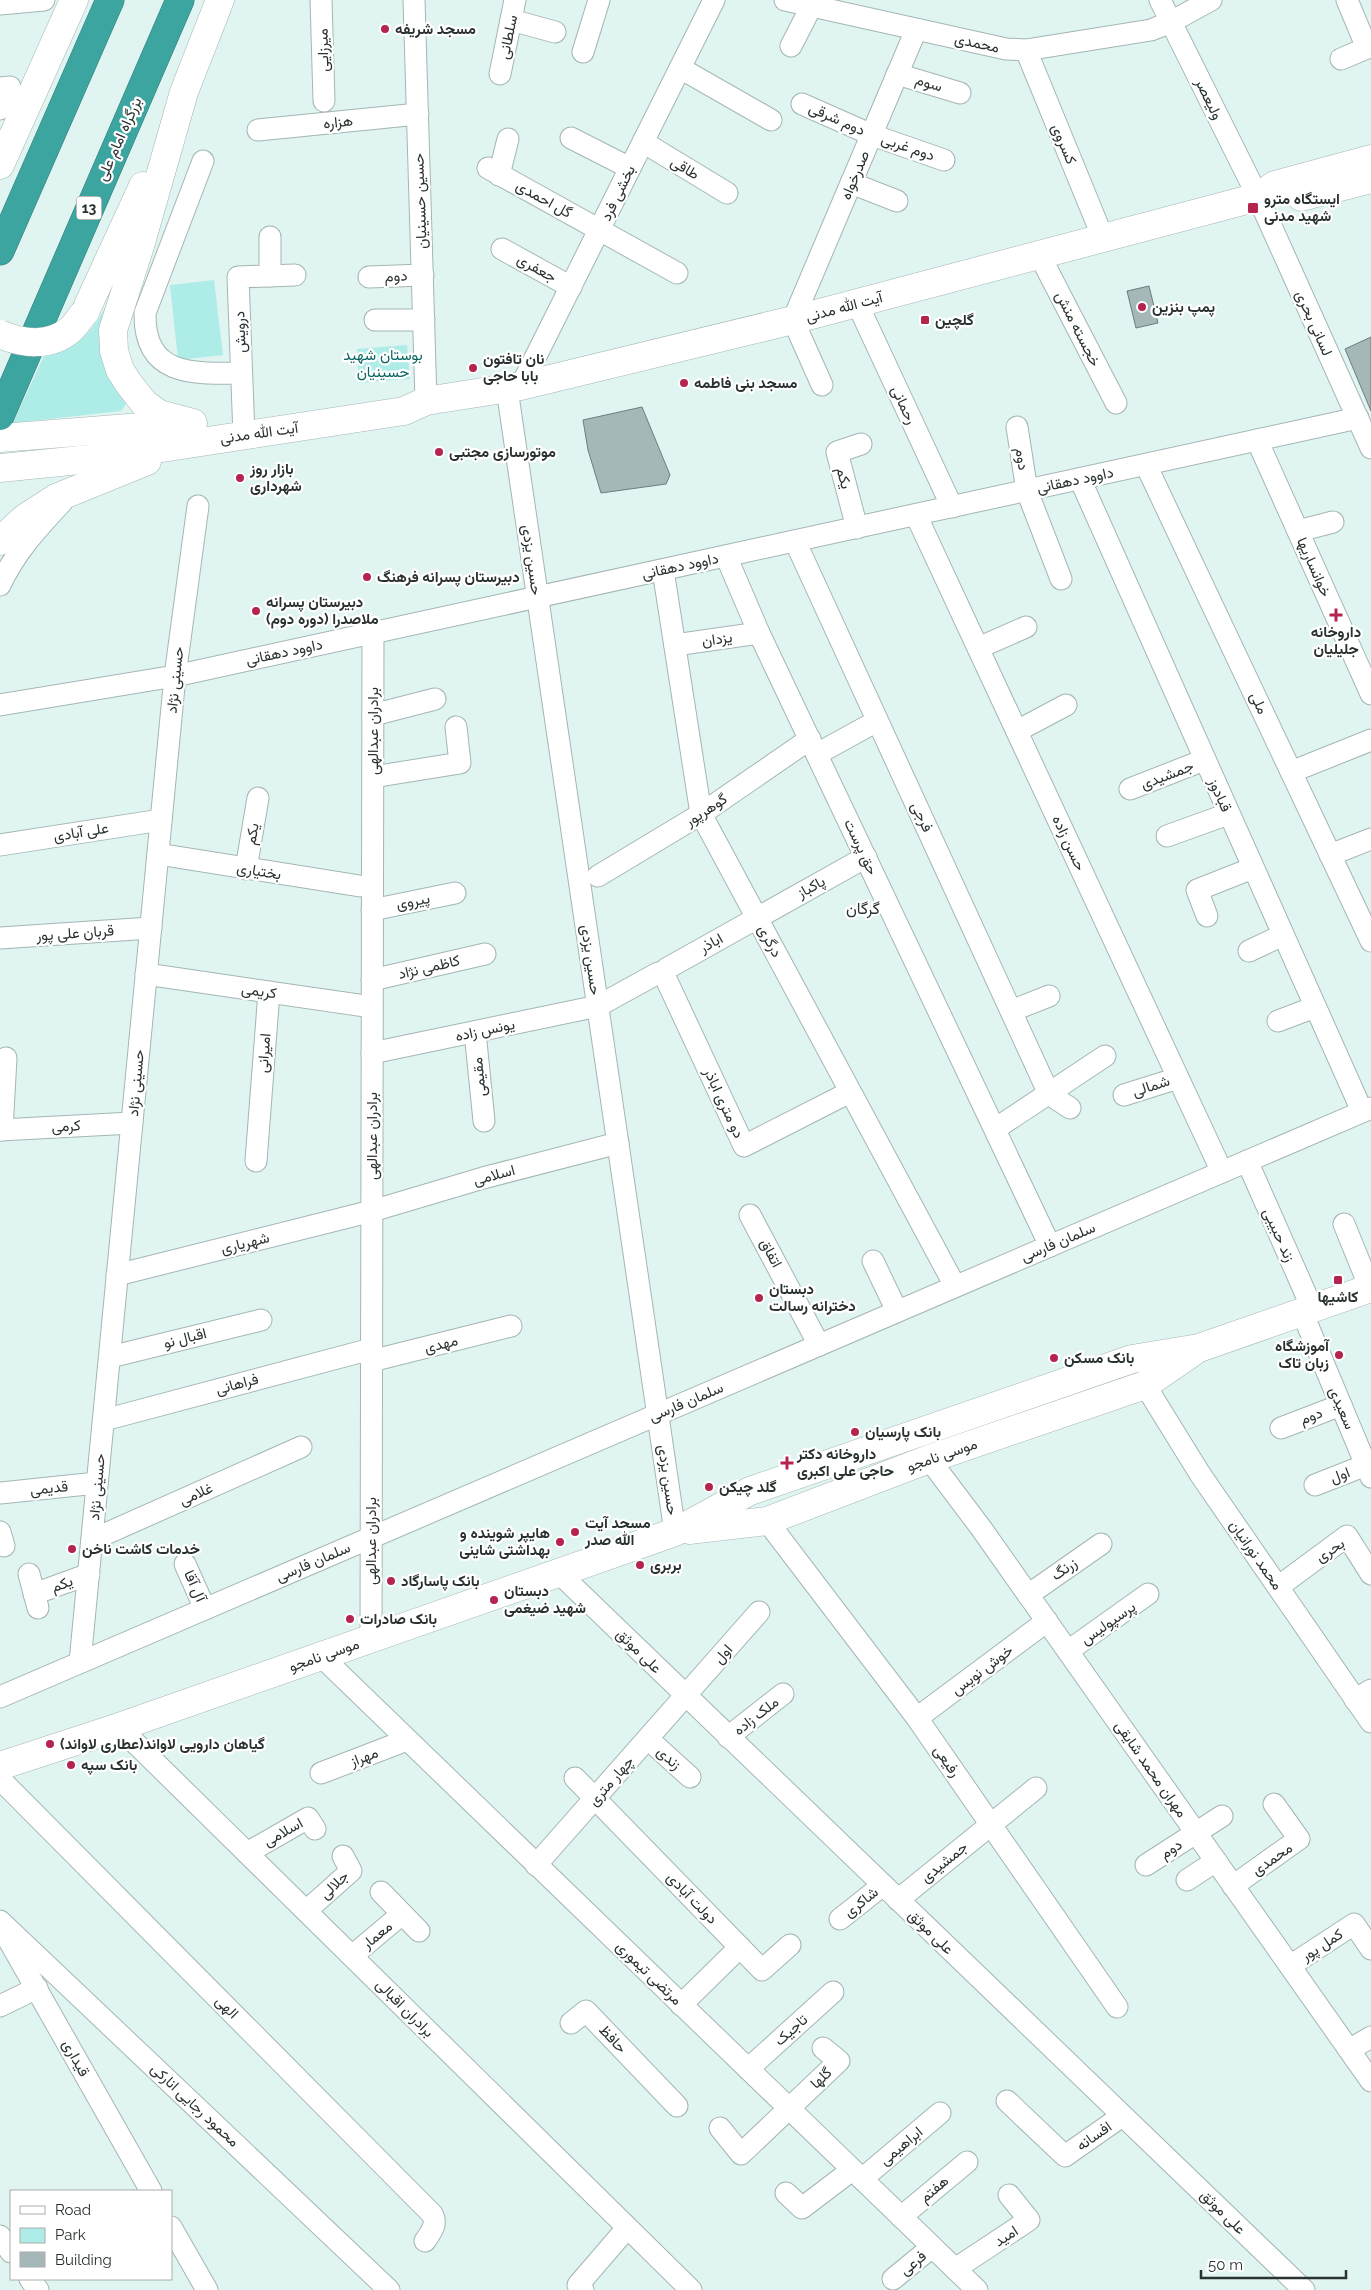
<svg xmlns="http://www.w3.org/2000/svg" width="1371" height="2290" viewBox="0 0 1371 2290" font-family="Raleway,Vazirmatn,sans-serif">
<rect width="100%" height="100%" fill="#e0f4f2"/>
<g fill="#aeece8">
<polygon points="214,280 223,355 178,360 170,285"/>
<path d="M115,286l11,118 -5,7 -108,12 31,-67c42,-10 55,-33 71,-70z"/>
<polygon points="407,345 410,379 359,383 357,349"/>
</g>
<g fill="#a5b8b7" stroke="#6c7d7c">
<polygon points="1149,286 1158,323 1136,328 1127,291"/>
<polygon points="1371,337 1371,411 1345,349"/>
<polygon points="642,407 670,475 666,484 601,493 588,450 583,420"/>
</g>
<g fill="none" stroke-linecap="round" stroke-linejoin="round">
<g stroke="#a3b6b4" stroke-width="23">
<g id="street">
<polyline points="321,0 324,101"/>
<polyline points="414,0 426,401"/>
<polyline points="785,0 1006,49 1026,50 1151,30 1171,22 1211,0"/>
<polyline points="1160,0 1258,197 1371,448"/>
<polyline points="0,4 44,0"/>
<polyline points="511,20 555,32"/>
<polyline points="791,46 812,5"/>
<polyline points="1026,50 1103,238"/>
<polyline points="583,52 599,0"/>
<polyline points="1341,59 1367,48 1347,0"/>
<polyline points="680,68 771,120"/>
<polyline points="500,74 515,0"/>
<polyline points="897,74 960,93"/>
<polyline points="0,88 10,87 0,109"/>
<polyline points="802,104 872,135 944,160"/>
<polyline points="258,130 418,114"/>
<polyline points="571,138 630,168"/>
<polyline points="643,142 727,193"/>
<path d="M203,161l-58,152c-1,63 47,61 96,60"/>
<polyline points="488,168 677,273"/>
<polyline points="499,175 508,139"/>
<polyline points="851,183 897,201"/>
<polyline points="502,249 571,287"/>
<polyline points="1040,256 1116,403"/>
<polyline points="270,276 270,237"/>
<polyline points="369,277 423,275"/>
<polyline points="857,303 952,507"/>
<polyline points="375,320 424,320"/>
<polyline points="822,385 793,320 916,30"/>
<polyline points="521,386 714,0"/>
<polyline points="507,389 675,1532"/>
<polyline points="1017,427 1027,491 1061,579"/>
<polyline points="244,436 238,277 295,275"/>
<polyline points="1257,440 1371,694"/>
<polyline points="1146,465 1371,941"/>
<polyline points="1080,479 1362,1111"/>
<polyline points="916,515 1222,1172"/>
<polyline points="857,528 837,452 861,444"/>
<polyline points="1298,531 1333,522"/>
<polyline points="795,541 1049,1094 1070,1108"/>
<polyline points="726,556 759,633 1050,1246"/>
<polyline points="663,570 701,814 955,1286"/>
<path d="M0,585c16,-34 37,-56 62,-83"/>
<polyline points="675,645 759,633"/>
<polyline points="978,648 1026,627"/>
<polyline points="0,705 175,676 1358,418"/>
<polyline points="373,715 435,699"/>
<polyline points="1017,731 1066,705"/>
<polyline points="817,754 877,721"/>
<polyline points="1291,772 1371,740"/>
<polyline points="373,777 460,763 456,727"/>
<polyline points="1130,789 1204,760"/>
<polyline points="1167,836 1228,814"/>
<polyline points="0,845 161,820"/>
<polyline points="158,854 360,886"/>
<polyline points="1330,855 1371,839"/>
<polyline points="246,869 258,798"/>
<polyline points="598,876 701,814 810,739"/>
<polyline points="372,910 455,893"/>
<polyline points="1207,916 1197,890 1253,868"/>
<polyline points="0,938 151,928"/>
<polyline points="1249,951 1283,935"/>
<polyline points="666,969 866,857"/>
<polyline points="146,974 372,1007"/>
<polyline points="666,979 744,1146 850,1092"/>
<polyline points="372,980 485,954"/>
<polyline points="1011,1011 1049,996"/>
<polyline points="1278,1021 1315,1007"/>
<polyline points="475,1032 484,1121"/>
<polyline points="372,1053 598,1006 658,973"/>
<polyline points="1124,1095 1178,1078"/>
<polyline points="995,1129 1105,1056"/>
<polyline points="0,1130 132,1123"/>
<polyline points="2,1130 6,1058"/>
<polyline points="256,1161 269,992"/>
<polyline points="1247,1161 1312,1308"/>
<polyline points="750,1215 819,1345"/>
<polyline points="1344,1224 1370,1288"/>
<polyline points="873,1261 897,1311"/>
<polyline points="117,1275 372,1211 483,1178 618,1143"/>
<polyline points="1302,1312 1371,1477"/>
<polyline points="110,1357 261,1320"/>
<polyline points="371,1361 511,1326"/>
<polyline points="1145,1385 1200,1474 1371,1722"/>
<polyline points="104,1420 371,1349"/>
<polyline points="1281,1428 1341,1405"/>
<polyline points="929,1459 981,1528 1371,2081"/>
<polyline points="1315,1485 1366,1465"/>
<polyline points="0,1493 97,1483"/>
<polyline points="767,1521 917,1718 1117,2007"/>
<polyline points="0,1532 4,1546"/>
<polyline points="92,1540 301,1447"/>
<polyline points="185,1564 205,1609"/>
<polyline points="559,1573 1304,2290"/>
<polyline points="29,1574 38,1608"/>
<polyline points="1278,1587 1347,1536 1371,1574"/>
<polyline points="34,1594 89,1574"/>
<polyline points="1028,1595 1101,1544"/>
<polyline points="371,1639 373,633"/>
<polyline points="1068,1651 1148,1594"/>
<polyline points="321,1656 977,2290"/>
<polyline points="80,1662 175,676 198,506"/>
<polyline points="0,1697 1371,1108"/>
<polyline points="1355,1700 1371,1690"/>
<polyline points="917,1718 1047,1621"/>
<polyline points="119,1727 691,2290"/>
<polyline points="728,1737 783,1694"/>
<polyline points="648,1739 690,1777"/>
<polyline points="321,1773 407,1740"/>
<polyline points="575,1778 762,1970 790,1945"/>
<path d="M0,1779l432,435c6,10 -1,18 -7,27"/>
<polyline points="247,1853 308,1818 315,1829"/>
<polyline points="536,1865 759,1612"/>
<polyline points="1146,1865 1222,1816"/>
<polyline points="1187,1880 1216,1861"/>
<polyline points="1233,1886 1299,1839 1274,1804"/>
<polyline points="381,1892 419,1931"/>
<polyline points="898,1900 1036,1788"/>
<polyline points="306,1911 351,1871 343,1856"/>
<polyline points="840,1919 883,1885"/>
<polyline points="0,1921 389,2290"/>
<polyline points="7,1937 151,2191"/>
<polyline points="352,1956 402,1914"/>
<polyline points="1290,1966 1354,1924 1371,1949"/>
<polyline points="681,2005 740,1947"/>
<polyline points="0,2006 37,1988"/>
<polyline points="571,2023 586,2011 677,2106"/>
<polyline points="1349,2050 1371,2037"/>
<polyline points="748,2069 833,1992"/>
<polyline points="1007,2101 1065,2156 1122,2116"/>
<polyline points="720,2128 741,2154 839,2061 823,2048"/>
<polyline points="862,2179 940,2113"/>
<polyline points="786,2193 802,2208 852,2170"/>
<polyline points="901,2217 967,2162"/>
<polyline points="171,2227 207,2290"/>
<polyline points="0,2236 11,2252"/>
<polyline points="955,2269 1029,2220 1009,2195"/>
<polyline points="30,2279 38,2290"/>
<polyline points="893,2279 932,2247"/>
<polyline points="583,2290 578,2285 627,2228"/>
</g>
</g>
<g stroke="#a3b6b4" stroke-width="29">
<g id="secondary">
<polyline points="0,165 74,0"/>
<polyline points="1301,197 1371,179"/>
<polyline points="85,312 143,186"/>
<polyline points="193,423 159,414 144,403 129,384 120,370 114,351 113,330 140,246 184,92 220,0"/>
<polyline points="0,438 180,424"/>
<polyline points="0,468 90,459 404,411 426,401 521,386 793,320 1258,197 1275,185 1371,159"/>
<polyline points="0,541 25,518 56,498 147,461"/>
<polyline points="689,1530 767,1521 929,1459 1145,1385 1193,1352"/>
<polyline points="0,1766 119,1727 675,1532 750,1491 1132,1359 1199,1348 1371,1288"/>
</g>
</g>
<g stroke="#367c79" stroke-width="29">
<g id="highway">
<polyline points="0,251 110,0"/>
<polyline points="0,416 180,0"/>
</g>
</g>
<use href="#street" stroke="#fff" stroke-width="21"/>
<use href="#secondary" stroke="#fff" stroke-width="28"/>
<use href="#highway" stroke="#3ca5a0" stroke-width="28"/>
<g stroke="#a3b6b4" stroke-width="29" stroke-linecap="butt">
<path id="secondary-bridge" d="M0,334c22,10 50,13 70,-4 6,-5 10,-13 15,-18"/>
</g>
<use href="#secondary-bridge" stroke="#fff" stroke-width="28"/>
</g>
<g fill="#b5244e" stroke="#fff" stroke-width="2">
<circle cx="385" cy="29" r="5"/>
<rect x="1247" y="202" width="12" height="12" rx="2.5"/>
<circle cx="1142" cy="307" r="5"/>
<rect x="920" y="315" width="10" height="10" rx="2.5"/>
<circle cx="473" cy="368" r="5"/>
<circle cx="684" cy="383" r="5"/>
<circle cx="439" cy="452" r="5"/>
<circle cx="240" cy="478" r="5"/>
<circle cx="367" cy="577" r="5"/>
<circle cx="256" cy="611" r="5"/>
<path d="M1333.5 607.5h5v5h5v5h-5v5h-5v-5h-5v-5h5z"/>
<rect x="1333" y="1275" width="10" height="10" rx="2.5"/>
<circle cx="759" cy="1298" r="5"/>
<circle cx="1339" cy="1355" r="5"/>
<circle cx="1054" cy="1358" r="5"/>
<circle cx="855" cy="1432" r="5"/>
<path d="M784.5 1455.5h5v5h5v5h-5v5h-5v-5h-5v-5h5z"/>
<circle cx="709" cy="1487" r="5"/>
<circle cx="575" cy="1532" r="5"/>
<circle cx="560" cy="1542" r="5"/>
<circle cx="72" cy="1549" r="5"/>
<circle cx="640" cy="1565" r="5"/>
<circle cx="391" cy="1581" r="5"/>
<circle cx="494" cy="1600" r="5"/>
<circle cx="350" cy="1619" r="5"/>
<circle cx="50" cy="1744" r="5"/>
<circle cx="71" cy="1765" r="5"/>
</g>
<g text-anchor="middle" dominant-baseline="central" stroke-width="4.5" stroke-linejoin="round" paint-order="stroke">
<rect fill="#fff" stroke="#6a6f6f" stroke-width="1" x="76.5" y="196.5" width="25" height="23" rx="4"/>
<g font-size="14" font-weight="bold" fill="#2a3131">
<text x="89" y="208">13</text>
</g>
<g font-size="15" font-weight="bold" fill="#2a3131" stroke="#fff" text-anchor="start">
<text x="395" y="29">مسجد شریفه</text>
<text x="1264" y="199">ایستگاه مترو<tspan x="1264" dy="17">شهید مدنی</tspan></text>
<text x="1152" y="307">پمپ بنزین</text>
<text x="935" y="320">گلچین</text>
<text x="483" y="359">نان تافتون<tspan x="483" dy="17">بابا حاجی</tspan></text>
<text x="694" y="383">مسجد بنی فاطمه</text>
<text x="449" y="452">موتورسازی مجتبی</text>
<text x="250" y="469">بازار روز<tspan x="250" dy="17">شهرداری</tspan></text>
<text x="377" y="577">دبیرستان پسرانه فرهنگ</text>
<text x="266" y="602">دبيرستان پسرانه<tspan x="266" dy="17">ملاصدرا (دوره دوم)</tspan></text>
<text x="1336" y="632" text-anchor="middle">داروخانه<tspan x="1336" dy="17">جلیلیان</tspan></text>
<text x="769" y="1289">دبستان<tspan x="769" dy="17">دخترانه رسالت</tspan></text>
<text x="1338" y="1297" text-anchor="middle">کاشیها</text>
<text x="1329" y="1346" text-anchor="end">آموزشگاه<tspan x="1329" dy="17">زبان تاک</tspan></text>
<text x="1064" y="1358">بانک مسکن</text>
<text x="865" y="1432">بانک پارسیان</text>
<text x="797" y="1454">داروخانه دکتر<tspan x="797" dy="17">حاجی علی اکبری</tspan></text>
<text x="719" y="1487">گلد چیکن</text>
<text x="585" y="1523">مسجد آیت<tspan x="585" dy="17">الله صدر</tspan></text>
<text x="550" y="1533" text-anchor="end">هایپر شوینده و<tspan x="550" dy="17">بهداشتی شاینی</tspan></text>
<text x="82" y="1549">خدمات کاشت ناخن</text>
<text x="650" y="1565">بربری</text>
<text x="401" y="1581">بانک پاسارگاد</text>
<text x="504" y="1591">دبستان<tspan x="504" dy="17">شهید ضیغمی</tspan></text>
<text x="360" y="1619">بانک صادرات</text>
<text x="60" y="1744">گیاهان دارویی لاواند(عطاری لاواند)</text>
<text x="81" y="1765">بانک سپه</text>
</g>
<g font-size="15" fill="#2a3131" stroke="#fff">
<text transform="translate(508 37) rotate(-78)">سلطانی</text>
<text transform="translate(977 43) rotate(12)">محمدی</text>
<text transform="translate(323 50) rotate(-91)">میرزایی</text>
<text transform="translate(929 83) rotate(17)">سوم</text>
<text transform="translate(1209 99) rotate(64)">ولیعصر</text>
<text transform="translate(837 119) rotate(24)">دوم شرقی</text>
<text transform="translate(338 122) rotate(-6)">هزاره</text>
<text transform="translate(119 139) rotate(-66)">بزرگراه امام علی</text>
<text transform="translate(1064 144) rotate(67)">کسروی</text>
<text transform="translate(908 147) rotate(19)">دوم غربی</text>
<text transform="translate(685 168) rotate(31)">طاقی</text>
<text transform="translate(855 175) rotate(-67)">صدرخواه</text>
<text transform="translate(618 193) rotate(-64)">بخشی فرد</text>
<text transform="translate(544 199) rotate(29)">گل احمدی</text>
<text transform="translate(420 201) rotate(-92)">حسین حسینیان</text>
<text transform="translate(537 268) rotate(29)">جعفری</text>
<text transform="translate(396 276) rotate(-2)">دوم</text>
<text transform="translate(844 307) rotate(-15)">آیت الله مدنی</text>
<text transform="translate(1314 323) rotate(66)">لسانی بحری</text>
<text transform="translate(1078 329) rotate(63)">خجسته منش</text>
<text transform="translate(240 332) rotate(-92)">درویش</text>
<text transform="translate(904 405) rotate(65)">رحمانی</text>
<text transform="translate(259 433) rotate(-8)">آیت الله مدنی</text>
<text transform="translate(1022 459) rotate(82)">دوم</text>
<text transform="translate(844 478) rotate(75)">یکم</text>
<text transform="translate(1075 480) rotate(-12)">داوود دهقانی</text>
<text transform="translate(532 560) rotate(82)">حسین یزدی</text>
<text transform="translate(680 566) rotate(-12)">داوود دهقانی</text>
<text transform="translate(1314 567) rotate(66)">خوانساریها</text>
<text transform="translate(717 639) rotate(-8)">یزدان</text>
<text transform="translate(284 652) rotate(-12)">داوود دهقانی</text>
<text transform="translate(175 680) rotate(-84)">حسینی نژاد</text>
<text transform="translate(1259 703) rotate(65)">ملی</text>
<text transform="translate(373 731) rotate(-90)">برادران عبدالهی</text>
<text transform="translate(1167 775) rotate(-21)">جمشیدی</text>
<text transform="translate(1220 795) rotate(66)">قبادوز</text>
<text transform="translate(706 810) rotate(-33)">گوهرپور</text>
<text transform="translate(922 817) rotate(65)">فرجی</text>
<text transform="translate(81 832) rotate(-9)">علی آبادی</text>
<text transform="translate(252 834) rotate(-81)">یکم</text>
<text transform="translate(1069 843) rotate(65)">حسن زاده</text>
<text transform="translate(861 847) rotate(65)">حق پرست</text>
<text transform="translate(259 871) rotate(9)">بختیاری</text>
<text transform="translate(811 887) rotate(-29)">پاکباز</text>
<text transform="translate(413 901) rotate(-11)">پیروی</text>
<text transform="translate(75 933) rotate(-4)">قربان علی پور</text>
<text transform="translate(770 941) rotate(62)">درگری</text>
<text transform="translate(711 943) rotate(-29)">اباذر</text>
<text transform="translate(591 960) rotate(82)">حسین یزدی</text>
<text transform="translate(429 967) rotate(-13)">کاظمی نژاد</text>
<text transform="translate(259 991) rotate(8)">کریمی</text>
<text transform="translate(485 1030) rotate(-12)">یونس زاده</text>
<text transform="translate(264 1053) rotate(-86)">امیرانی</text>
<text transform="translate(479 1077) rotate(-96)">مقیمی</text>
<text transform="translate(136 1083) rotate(-85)">حسینی نژاد</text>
<text transform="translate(1151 1086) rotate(-18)">شمالی</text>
<text transform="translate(724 1103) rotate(65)">دو متری اباذر</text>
<text transform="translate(66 1126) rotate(-3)">کرمی</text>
<text transform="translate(372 1136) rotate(-90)">برادران عبدالهی</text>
<text transform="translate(494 1175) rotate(-15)">اسلامی</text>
<text transform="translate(1279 1235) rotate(66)">زند حبیبی</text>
<text transform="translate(1058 1242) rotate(-23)">سلمان فارسی</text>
<text transform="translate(245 1243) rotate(-14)">شهریاری</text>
<text transform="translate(771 1253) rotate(62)">اتفاق</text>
<text transform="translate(185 1338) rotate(-14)">اقبال نو</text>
<text transform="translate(441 1344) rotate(-14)">مهدی</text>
<text transform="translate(237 1384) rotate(-15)">فراهانی</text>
<text transform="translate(686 1402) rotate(-23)">سلمان فارسی</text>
<text transform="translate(1342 1408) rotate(67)">سعیدی</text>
<text transform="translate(1311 1416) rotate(-21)">دوم</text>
<text transform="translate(942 1455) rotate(-19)">موسی نامجو</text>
<text transform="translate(1340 1475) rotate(-21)">اول</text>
<text transform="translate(668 1480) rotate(82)">حسین یزدی</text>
<text transform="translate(97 1487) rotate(-85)">حسینی نژاد</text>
<text transform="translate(49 1488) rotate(-6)">قدیمی</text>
<text transform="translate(196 1494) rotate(-24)">غلامی</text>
<text transform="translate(371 1541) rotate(-90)">برادران عبدالهی</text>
<text transform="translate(1330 1550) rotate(-33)">بحری</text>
<text transform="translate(1256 1555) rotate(55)">محمد نورانیان</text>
<text transform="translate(313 1562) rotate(-23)">سلمان فارسی</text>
<text transform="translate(1064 1569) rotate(-35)">زرنگ</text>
<text transform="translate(62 1584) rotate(-21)">یکم</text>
<text transform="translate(195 1586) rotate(66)">آل آقا</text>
<text transform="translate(1108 1623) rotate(-35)">پرسپولیس</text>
<text transform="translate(639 1651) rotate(44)">علی موثق</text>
<text transform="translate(723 1654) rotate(-49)">اول</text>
<text transform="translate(324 1655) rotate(-19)">موسی نامجو</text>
<text transform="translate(982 1670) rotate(-37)">خوش نویس</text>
<text transform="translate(756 1716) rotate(-38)">ملک زاده</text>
<text transform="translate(364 1757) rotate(-21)">مهراز</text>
<text transform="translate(669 1758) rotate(42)">زندی</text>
<text transform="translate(947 1761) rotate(55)">رفیعی</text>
<text transform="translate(1151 1769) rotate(55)">مهران محمد شایقی</text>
<text transform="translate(611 1781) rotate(-49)">چهار متری</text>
<text transform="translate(283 1832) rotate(-29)">اسلامی</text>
<text transform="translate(1171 1849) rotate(-33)">دوم</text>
<text transform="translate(1272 1859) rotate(-35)">محمدی</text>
<text transform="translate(944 1862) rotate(-39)">جمشیدی</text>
<text transform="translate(334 1885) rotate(-44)">جلالی</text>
<text transform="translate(692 1898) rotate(46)">دولت آبادی</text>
<text transform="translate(861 1902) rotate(-38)">شاکری</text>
<text transform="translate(931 1932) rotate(44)">علی موثق</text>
<text transform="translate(377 1935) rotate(-40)">معمار</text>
<text transform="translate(1322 1945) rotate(-33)">کمل پور</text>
<text transform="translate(649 1973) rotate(44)">مرتضی تیموری</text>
<text transform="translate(227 2007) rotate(45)">الهی</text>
<text transform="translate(405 2008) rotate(45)">برادران اقبالی</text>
<text transform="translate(791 2030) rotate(-42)">تاجیک</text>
<text transform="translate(613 2039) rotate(47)">حافظ</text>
<text transform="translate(76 2058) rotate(61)">قیداری</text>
<text transform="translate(821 2078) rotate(-44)">گلها</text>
<text transform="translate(195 2105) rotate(43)">محمود رجایی انارکی</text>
<text transform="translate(1094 2136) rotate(-35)">افسانه</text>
<text transform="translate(901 2146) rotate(-40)">ابراهیمی</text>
<text transform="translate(934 2189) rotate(-40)">هفتم</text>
<text transform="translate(1223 2212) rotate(44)">علی موثق</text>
<text transform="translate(1006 2236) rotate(-33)">امید</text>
<text transform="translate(913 2263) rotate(-39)">فرعی</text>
</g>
<g font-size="15" fill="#086561" stroke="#fff">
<text x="383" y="355">بوستان شهید<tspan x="383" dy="17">حسینیان</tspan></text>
</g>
<g font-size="16" fill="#2a3131" stroke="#fff">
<text x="863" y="908">گرگان</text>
</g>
</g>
<rect x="10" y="2190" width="162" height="90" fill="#ffffff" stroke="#aaadad"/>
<rect x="20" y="2206" width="25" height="8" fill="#ffffff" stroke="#aaadad"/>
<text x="55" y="2215" font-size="15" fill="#2a3131">Road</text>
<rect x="20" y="2228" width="25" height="15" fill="#aeece8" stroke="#aaadad"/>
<text x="55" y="2240" font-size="15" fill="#2a3131">Park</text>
<rect x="20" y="2252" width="25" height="15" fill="#a5b8b7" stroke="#aaadad"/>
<text x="55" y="2265" font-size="15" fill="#2a3131">Building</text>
<path d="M1201 2270v8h145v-8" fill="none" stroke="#2a3131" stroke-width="2.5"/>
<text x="1208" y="2270" font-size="15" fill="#2a3131" stroke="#ffffff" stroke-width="4" paint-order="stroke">50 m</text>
</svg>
